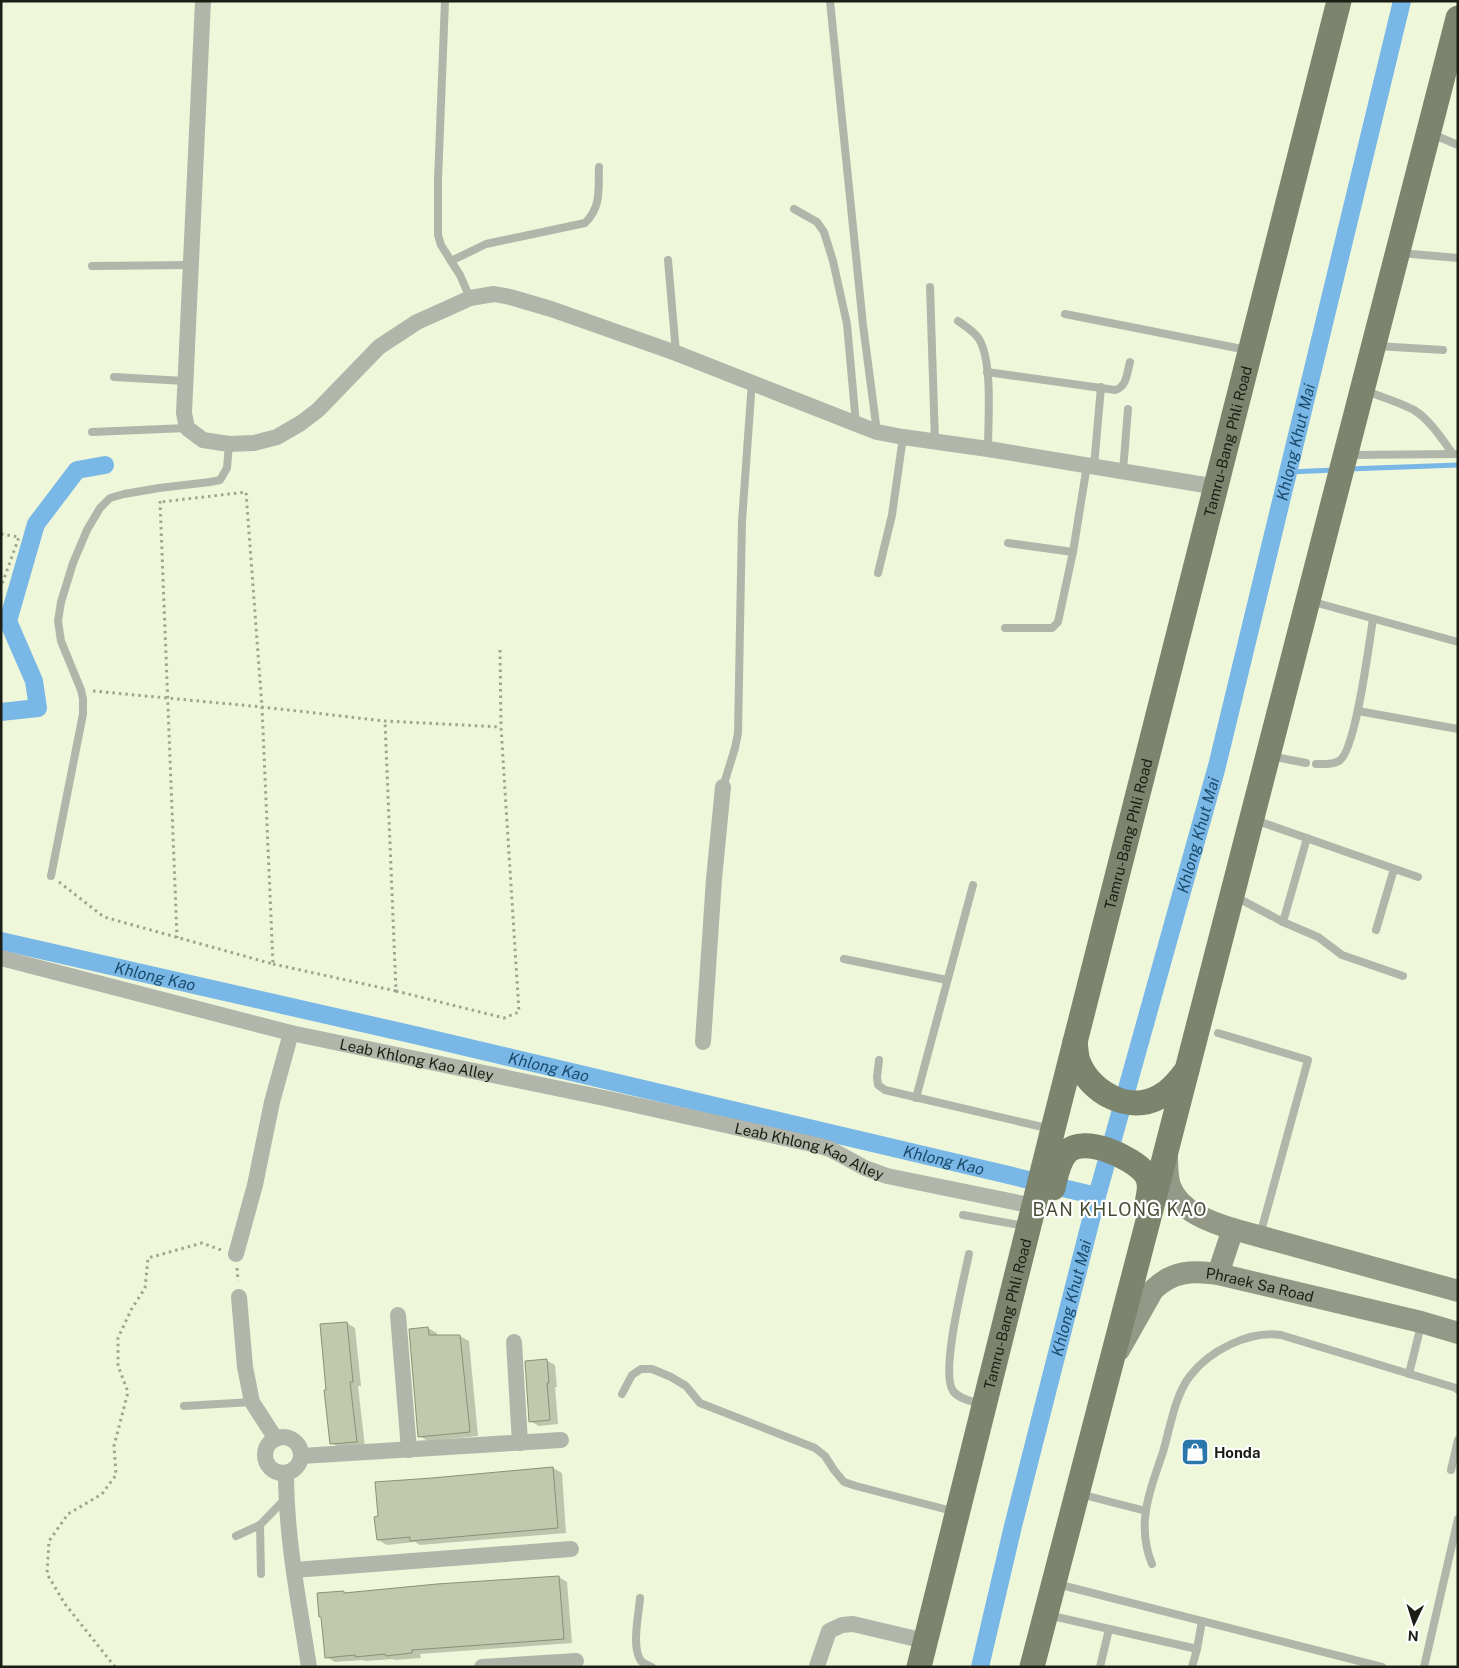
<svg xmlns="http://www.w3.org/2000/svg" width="1459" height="1668" viewBox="0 0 1459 1668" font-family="'Public Sans',sans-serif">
<rect width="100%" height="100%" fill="#eef7d9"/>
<g fill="#0003">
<polygon points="347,1323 355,1328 361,1386 358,1386 365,1447 340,1448 331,1443 328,1391"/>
<polygon points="428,1328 437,1333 437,1336 460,1336 469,1341 478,1436 428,1441 419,1436"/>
<polygon points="546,1360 555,1365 557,1387 555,1387 558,1424 539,1426 530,1421"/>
<polygon points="553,1468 562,1473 566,1533 420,1545 415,1542 387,1545 378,1540"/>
<polygon points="559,1577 567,1582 572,1643 420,1654 421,1658 395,1660 393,1659 365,1661 362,1660 335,1662 326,1657 344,1592 347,1594"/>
</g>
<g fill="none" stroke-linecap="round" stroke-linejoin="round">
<g stroke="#79b7e7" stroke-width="5">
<polyline points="1348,469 1458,465"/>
<polyline points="1288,472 1335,470"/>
</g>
<g stroke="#79b7e7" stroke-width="18">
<polyline points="1,712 38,708 34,681 8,621 36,524 77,470 105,465"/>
<path id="s1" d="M1,941l418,95 678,160"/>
<path id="s2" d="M980,1667l33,-141 84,-330 120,-430 185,-765"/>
</g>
</g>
<g fill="#c0c9ac" stroke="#899176">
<polygon points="347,1322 353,1382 350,1382 357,1442 330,1444 324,1390 326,1390 320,1324"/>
<polygon points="428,1327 429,1335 460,1335 470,1432 418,1437 409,1329"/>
<polygon points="547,1359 549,1383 547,1383 550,1420 529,1422 525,1361"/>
<polygon points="553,1467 558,1528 410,1541 410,1537 377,1540 374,1517 378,1516 375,1482 432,1478"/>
<polygon points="559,1576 564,1639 412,1650 412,1653 386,1656 385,1654 355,1657 355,1655 325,1658 321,1617 319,1617 317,1593 344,1591 344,1593 437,1584"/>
</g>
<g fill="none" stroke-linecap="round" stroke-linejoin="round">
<g stroke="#9ea58f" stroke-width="3" stroke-dasharray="2.5 4" stroke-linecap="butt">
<polyline points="160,501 177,938"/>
<polyline points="1,534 19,537 1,587"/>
<polyline points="93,691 262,707 385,721 501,727"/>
<polyline points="59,882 104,917 273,964 262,707 246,492 160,502"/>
<polyline points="273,964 396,991 385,721"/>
<polyline points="396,991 504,1018 519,1012 501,727 500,649"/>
<polyline points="237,1268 238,1281"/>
<polyline points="115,1667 65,1604 47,1574 49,1541 68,1514 102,1494 116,1475 114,1446 128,1392 118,1366 118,1338 131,1310 145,1288 148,1258 202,1243 221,1250"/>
</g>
<g stroke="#b2b6aa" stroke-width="8">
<polyline points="445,1 438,180 438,235 441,245 451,261"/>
<polyline points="830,1 863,325 877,432"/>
<polyline points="1432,134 1458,145"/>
<polyline points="794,209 817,222 824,232 833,261 847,324 856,424"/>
<polyline points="1400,253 1458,258"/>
<polyline points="668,260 676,353"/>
<polyline points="92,266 191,265"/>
<polyline points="930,287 935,441"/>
<path d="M470,298l-10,-23 -9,-14 35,-17 99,-21c17,-17 13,-34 14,-56"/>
<polyline points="1065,314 1247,350"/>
<path d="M958,321c7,5 17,11 21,18 14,23 9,82 9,110"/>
<polyline points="1377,346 1443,350"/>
<path d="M987,372l128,18c12,-3 12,-18 15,-28"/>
<polyline points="114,377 185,381"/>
<path d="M1366,391c16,6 33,11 48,19 16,10 28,29 39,44"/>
<polyline points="92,432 187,428"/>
<polyline points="1350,455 1456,454"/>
<polyline points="1094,466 1101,387"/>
<polyline points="1123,471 1128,409"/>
<polyline points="1008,543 1073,552"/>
<polyline points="878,573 892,515 903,437"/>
<polyline points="1310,601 1458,642"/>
<polyline points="1005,628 1052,628 1058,622 1073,552 1087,465"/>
<polyline points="1358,711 1458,729"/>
<polyline points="1270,756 1306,763"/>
<path d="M1316,764c7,0 16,1 23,-3 17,-10 30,-118 34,-142"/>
<polyline points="723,787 735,748 738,733 742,521 752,381"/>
<polyline points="1255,820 1418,877"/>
<polyline points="51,876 83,714 83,699 81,690 61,641 58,621 61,602 73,563 87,530 100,508 110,498 124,494 159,488 210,482 220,480 227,468 229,444"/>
<polyline points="1236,897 1283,922 1318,937 1342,955 1403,976"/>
<polyline points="1283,922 1307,838"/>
<polyline points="1376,930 1394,869"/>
<polyline points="844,959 947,980"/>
<polyline points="1218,1033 1308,1060 1260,1235"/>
<polyline points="879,1060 877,1077 878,1085 885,1090 1051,1129"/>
<polyline points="916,1098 973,885"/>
<polyline points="963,1215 1025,1226"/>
<path d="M969,1254c-5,25 -29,118 -16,137 6,8 18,10 27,13"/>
<polyline points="1409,1374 1421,1325"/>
<polyline points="622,1394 632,1375 641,1369 652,1369 671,1377 686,1386 700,1403 815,1448 825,1456 834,1470 844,1482 856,1486 956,1512"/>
<polyline points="184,1406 252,1402"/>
<polyline points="1451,1470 1458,1440"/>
<polyline points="1080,1494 1146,1511"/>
<polyline points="260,1525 261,1574"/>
<polyline points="236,1536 260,1525 285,1499"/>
<path d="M1152,1564c-6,-14 -8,-31 -7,-46 2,-22 11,-45 18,-66 7,-24 12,-57 27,-76 19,-25 59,-46 91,-41l175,53 2,2"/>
<polyline points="1057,1584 1382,1667"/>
<path d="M640,1598c-1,16 -9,49 1,63 2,2 7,4 11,6"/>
<polyline points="1048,1615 1197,1649 1192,1667"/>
<polyline points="1197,1649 1202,1621"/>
<polyline points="1100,1667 1109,1629"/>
<polyline points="1424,1667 1458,1519"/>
</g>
<g stroke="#b2b6aa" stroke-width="16">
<polyline points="203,1 184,413 187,428 203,440 229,444 254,443 277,437 301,423 318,410 379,347 417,322 455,305 470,298 494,294 510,297 551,309 676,353 877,432 903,437 988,449 1217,487"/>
<path id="s3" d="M1,958l290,75 313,65 212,47 14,4 35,19 22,8 147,30"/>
<polyline points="703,1042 714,879 723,787"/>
<polyline points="236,1254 255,1185 272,1102 291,1033"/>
<polyline points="239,1297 245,1367 252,1402 276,1439"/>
<polyline points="398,1315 409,1450"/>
<polyline points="514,1342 520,1443"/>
<circle cx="283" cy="1455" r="18"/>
<polyline points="301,1456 561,1440"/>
<path d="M286,1473c0,65 13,130 23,194"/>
<polyline points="294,1570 571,1549"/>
<polyline points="817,1666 829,1631 842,1625 853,1624 925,1641"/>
<polyline points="482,1667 576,1661"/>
</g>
<g stroke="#939986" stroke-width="22">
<path d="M1167,1155c0,10 0,22 3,31 9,25 40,36 63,43l225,62"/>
<polyline points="1218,1274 1233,1229"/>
<path id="s4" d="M1119,1350l34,-60c19,-19 40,-20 65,-16l203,48 37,11"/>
</g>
<g stroke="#7d846d" stroke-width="25">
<path d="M1075,1042c1,6 1,13 3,19 11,31 51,53 81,36 12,-6 20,-17 28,-27"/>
<path d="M1053,1188c3,-12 5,-27 14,-36 17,-17 65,5 78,21 7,9 4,20 2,30"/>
<path id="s5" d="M919,1667l134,-538 286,-1128"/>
<polyline points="1032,1667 1154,1198 1458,18"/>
</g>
</g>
<defs>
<g id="shop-square" transform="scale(1.4375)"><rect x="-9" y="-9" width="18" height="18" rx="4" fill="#2b77aa" stroke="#fff"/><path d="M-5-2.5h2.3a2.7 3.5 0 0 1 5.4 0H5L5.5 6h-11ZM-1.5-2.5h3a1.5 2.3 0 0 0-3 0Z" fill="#fff"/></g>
</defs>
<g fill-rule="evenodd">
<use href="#shop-square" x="1195" y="1452"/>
</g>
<g text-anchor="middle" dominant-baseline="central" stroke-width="4.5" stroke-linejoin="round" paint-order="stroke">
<g font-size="15" fill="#1b1e14" stroke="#fff">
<text stroke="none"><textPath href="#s5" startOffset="1264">Tamru-Bang Phli Road</textPath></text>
<text stroke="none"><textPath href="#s5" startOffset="859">Tamru-Bang Phli Road</textPath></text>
<text stroke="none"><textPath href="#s3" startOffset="428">Leab Khlong Kao Alley</textPath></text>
<text stroke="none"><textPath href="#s3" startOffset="832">Leab Khlong Kao Alley</textPath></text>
<text stroke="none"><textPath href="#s4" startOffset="182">Phraek Sa Road</textPath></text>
<text stroke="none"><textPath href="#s5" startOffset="364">Tamru-Bang Phli Road</textPath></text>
</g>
<g font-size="15" font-weight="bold" fill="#1b1e14" stroke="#fff" text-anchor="start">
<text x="1214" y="1452">Honda</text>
</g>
<g font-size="16" font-style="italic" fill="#1c4b6b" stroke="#fff">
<text stroke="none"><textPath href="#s2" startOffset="1265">Khlong Khut Mai</textPath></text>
<text stroke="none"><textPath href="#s2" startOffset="860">Khlong Khut Mai</textPath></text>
<text stroke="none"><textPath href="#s1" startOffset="158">Khlong Kao</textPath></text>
<text stroke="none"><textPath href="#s1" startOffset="562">Khlong Kao</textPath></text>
<text stroke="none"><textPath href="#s1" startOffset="968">Khlong Kao</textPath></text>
<text stroke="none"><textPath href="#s2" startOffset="380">Khlong Khut Mai</textPath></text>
</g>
<g font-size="18" letter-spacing="1" fill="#474e36" stroke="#fff">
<text x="1120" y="1209">BAN KHLONG KAO</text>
</g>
</g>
<rect width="1459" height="1668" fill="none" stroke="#1b1e14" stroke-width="5"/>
<g transform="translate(1414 1623) rotate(184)" stroke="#ffffff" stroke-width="4" paint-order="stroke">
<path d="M0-4L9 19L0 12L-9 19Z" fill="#1b1e14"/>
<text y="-8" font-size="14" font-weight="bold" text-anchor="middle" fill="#1b1e14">N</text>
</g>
</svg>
